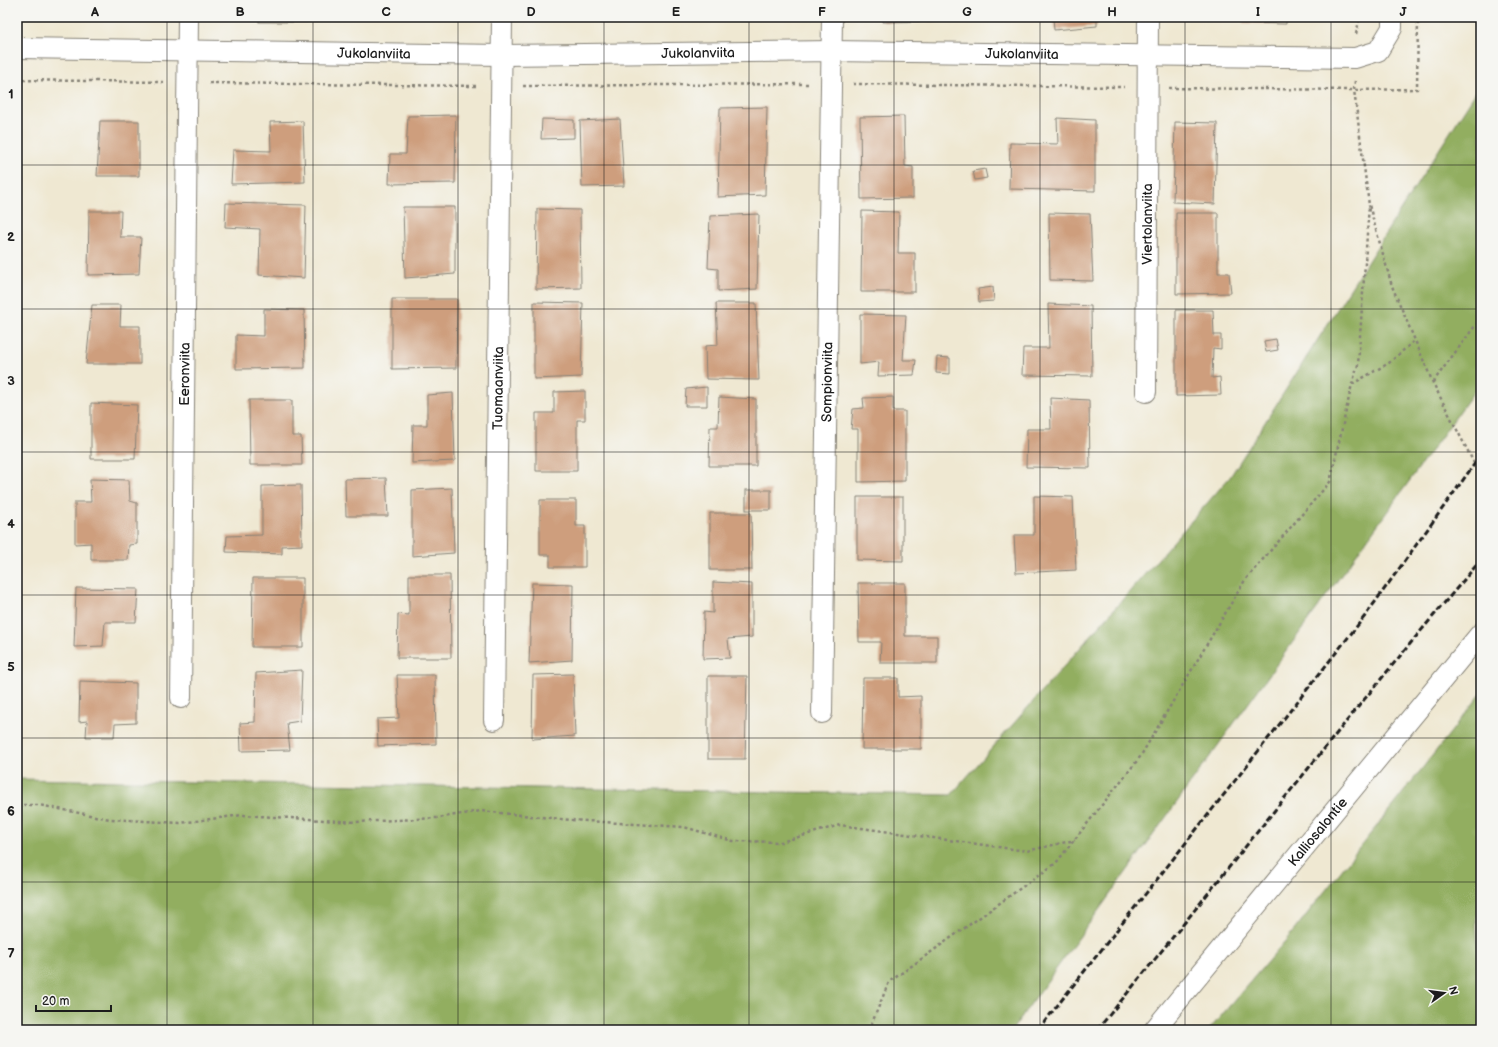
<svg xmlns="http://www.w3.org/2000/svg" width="1498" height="1047" viewBox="0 0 1498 1047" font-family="'Balsamiq Sans',sans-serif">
<rect width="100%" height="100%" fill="#f6f6f2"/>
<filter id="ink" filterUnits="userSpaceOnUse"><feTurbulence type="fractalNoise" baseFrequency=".025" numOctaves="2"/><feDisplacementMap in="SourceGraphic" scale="8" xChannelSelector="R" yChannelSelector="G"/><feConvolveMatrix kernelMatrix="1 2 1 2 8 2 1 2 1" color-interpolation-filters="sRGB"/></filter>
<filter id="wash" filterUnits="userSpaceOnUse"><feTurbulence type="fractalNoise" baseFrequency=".012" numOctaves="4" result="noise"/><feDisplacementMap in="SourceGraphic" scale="16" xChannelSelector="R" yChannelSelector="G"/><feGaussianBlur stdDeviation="0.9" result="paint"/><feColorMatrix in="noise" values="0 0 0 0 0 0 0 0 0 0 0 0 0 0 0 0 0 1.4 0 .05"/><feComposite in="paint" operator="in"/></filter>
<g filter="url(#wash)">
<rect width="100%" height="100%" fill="#efe8d2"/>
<g fill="#92ae60" stroke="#57653e">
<polygon points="1481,84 1481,382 1012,1030 17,1030 17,779 951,795 1230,477"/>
<polygon points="1481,694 1481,895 1476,920 1478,951 1481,967 1481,1030 1209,1030 1292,933"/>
</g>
<g id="blocks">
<g fill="#ce9e7d">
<rect x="259" y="17" width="48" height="5"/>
<polygon points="883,17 945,17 946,21 883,22"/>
<polygon points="1053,17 1097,17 1097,26 1054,30"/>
<polygon points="1243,17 1286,17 1286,24 1243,23"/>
<polygon points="767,107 765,195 718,197 720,108"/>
<polygon points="456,115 455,183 389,184 390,154 406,154 408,116"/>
<polygon points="904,116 905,166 913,167 913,198 861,199 860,117"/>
<polygon points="1057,118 1095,120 1095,191 1009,189 1010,143 1058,144"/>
<polygon points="542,119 574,120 574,138 541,139"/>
<polygon points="620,119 624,186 582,187 580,121"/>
<polygon points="100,121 139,121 139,176 97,176"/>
<polygon points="303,121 305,182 231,184 233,150 271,151 270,122"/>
<polygon points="1175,122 1217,123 1215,204 1173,202"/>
<polygon points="985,169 987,178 975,180 973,171"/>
<polygon points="226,203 306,205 304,278 259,275 260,229 225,227"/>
<polygon points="403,207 455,207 455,274 405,278"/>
<polygon points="537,209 580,210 581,288 536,289"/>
<polygon points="89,211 121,211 120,237 141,237 139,274 88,275"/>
<polygon points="862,211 899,212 898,253 915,253 915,292 861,292"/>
<polygon points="1049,213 1090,214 1093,281 1050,280"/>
<polygon points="1176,213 1218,213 1218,273 1229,273 1231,293 1176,294"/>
<polygon points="759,214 757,289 718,291 718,269 708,268 710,216"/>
<polygon points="993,287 994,301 979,302 978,289"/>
<polygon points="392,299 457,299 456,368 392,369"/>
<polygon points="534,302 583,303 581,377 534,379"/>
<polygon points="716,303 756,303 759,380 706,379 705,346 718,345"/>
<polygon points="1048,304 1091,306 1092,376 1022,375 1023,348 1049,348"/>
<polygon points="92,305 121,305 120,326 140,326 140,364 86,364"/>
<polygon points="264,309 304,310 305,368 236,369 236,335 264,336"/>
<polygon points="1176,310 1213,310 1214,335 1221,335 1221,349 1213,348 1212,378 1220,377 1221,395 1176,396"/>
<polygon points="860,314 906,315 903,360 916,360 914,375 878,376 879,362 860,364"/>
<polygon points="1276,339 1278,350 1266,352 1264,341"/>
<polygon points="937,357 950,358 950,374 936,373"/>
<polygon points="707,387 707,406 685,406 686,389"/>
<polygon points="585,391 585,420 577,420 577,471 536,471 536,413 554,413 554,392"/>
<polygon points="453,393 455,461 412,463 413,425 427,425 427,395"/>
<polygon points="719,397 756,399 756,466 709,466 710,427 718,427"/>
<polygon points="893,397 893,411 905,411 905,481 858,482 858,429 851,429 853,409 864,408 863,398"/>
<polygon points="1050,398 1089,400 1090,468 1026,467 1027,429 1051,429"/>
<polygon points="249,400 292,400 292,436 301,436 302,465 250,465"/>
<polygon points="91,403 137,405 135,459 91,459"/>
<polygon points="386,478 388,516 346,516 345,479"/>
<polygon points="90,479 129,480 130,501 137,503 137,544 129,545 128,560 91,560 91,543 75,544 75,502 91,502"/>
<polygon points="301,485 302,545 282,546 282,554 226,552 227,536 262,535 262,486"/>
<polygon points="452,488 454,553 412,556 412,490"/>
<rect x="746" y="490" width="25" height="20"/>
<polygon points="1034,496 1073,497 1076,570 1016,573 1014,535 1034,535"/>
<polygon points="857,497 903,497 903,561 857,560"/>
<polygon points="540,500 576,500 576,526 585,526 585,567 550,567 550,555 540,555"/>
<polygon points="710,513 751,513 752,570 710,570"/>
<polygon points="409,575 450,575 451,658 397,658 398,614 409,615"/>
<polygon points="253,578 303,578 303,647 252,647"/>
<polygon points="713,582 752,584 752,637 728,639 730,658 703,659 704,612 713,613"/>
<polygon points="532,583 573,584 572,660 529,663"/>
<polygon points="858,583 905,583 905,636 937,636 937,663 880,663 881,642 859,642"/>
<polygon points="76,588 138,589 136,622 105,622 103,646 74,647"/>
<polygon points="302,670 300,721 287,723 290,750 241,751 240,723 255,722 256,673"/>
<polygon points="573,674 575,736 532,739 533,675"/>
<polygon points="397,675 435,675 436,744 378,746 377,719 399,718"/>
<polygon points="708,676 747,676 745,759 708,759"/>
<polygon points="863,678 898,678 898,697 921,696 921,749 862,749"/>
<polygon points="80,681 136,683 136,723 115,724 114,737 86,737 87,721 79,722"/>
</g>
</g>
</g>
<g filter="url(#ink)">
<use href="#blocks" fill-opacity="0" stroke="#868277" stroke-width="1"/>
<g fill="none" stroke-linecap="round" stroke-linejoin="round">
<g stroke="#868277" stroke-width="22">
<g id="minor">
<path id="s1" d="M17,48l484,7 330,-4 524,7 23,-7 14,-23v-11"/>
<path id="s2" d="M1146,392l2,-375"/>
<path id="s3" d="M181,698l7,-681"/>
<path id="s4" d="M822,713l10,-696"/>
<path id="s5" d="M494,720l8,-703"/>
<path id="s6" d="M1154,1030l327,-397"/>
</g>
</g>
<g stroke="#868277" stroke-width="2.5" stroke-dasharray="3 3" stroke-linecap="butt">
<polyline points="1356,34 1360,17"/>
<polyline points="17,80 164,82"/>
<polyline points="1355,81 1354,90 1369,205 1392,286 1433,383 1475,465 1481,474"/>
<polyline points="209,83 478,86"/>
<polyline points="853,84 1124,87"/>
<polyline points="523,86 808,84"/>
<polyline points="1169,88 1354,90 1417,89 1418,17"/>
<polyline points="1433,382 1481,318"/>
<polyline points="1352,384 1389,363 1415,340"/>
<polyline points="17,805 39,805 110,819 180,823 242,815 356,822 437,818 481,811 571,820 684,827 733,841 781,842 840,825 1027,851 1075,840"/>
<polyline points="869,1030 889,982 1056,863 1140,757 1245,580 1330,482 1352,384 1358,365 1369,205"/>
</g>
<use href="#minor" stroke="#fff" stroke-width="20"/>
<g stroke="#1c1c1c" stroke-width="3" stroke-dasharray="6 3" stroke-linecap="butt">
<polyline points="1038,1030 1365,616 1481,455"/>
<path d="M1097,1030c129,-156 252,-317 384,-470"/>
</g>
</g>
</g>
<path fill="none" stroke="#1c1c1c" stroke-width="1" stroke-opacity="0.55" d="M167,17v1013M313,17v1013M458,17v1013M604,17v1013M749,17v1013M894,17v1013M1040,17v1013M1185,17v1013M1331,17v1013M17,165h1464M17,309h1464M17,452h1464M17,595h1464M17,738h1464M17,882h1464"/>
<g text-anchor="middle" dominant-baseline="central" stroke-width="3.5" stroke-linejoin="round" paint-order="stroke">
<g font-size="14" fill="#1c1c1c" stroke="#f6f6f2">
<text stroke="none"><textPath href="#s1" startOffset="357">Jukolanviita</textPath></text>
<text stroke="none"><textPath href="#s1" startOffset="681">Jukolanviita</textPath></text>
<text stroke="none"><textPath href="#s1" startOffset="1005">Jukolanviita</textPath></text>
<text stroke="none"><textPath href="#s2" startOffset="168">Viertolanviita</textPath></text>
<text stroke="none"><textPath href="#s3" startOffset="324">Eeronviita</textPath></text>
<text stroke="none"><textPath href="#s4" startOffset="331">Sompionviita</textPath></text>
<text stroke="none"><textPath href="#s5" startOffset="332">Tuomaanviita</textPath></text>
<text stroke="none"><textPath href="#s6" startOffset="257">Kalliosalontie</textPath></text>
</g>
</g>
<rect width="1498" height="1047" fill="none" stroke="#f6f6f2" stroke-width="44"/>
<g transform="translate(1444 993) rotate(76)" stroke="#f6f6f2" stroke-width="3" paint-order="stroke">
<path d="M0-3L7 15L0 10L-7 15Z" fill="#1c1c1c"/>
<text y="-6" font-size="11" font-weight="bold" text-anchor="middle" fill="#1c1c1c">N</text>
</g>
<path d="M36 1005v6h75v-6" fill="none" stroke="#1c1c1c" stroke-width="2"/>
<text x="42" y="1005" font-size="12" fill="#1c1c1c" stroke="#f6f6f2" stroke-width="3" paint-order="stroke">20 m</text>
<rect x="22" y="22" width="1454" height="1003" fill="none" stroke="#1c1c1c" stroke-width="1.5"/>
<g font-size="13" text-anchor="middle" font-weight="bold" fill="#1c1c1c">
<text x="95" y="16">A</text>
<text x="240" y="16">B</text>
<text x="386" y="16">C</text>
<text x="531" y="16">D</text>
<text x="676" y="16">E</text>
<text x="822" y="16">F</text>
<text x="967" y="16">G</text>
<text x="1112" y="16">H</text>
<text x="1258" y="16">I</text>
<text x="1403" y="16">J</text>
<text x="11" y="98">1</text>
<text x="11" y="241">2</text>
<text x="11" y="385">3</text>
<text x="11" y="528">4</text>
<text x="11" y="671">5</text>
<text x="11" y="815">6</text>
<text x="11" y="958">7</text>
</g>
</svg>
